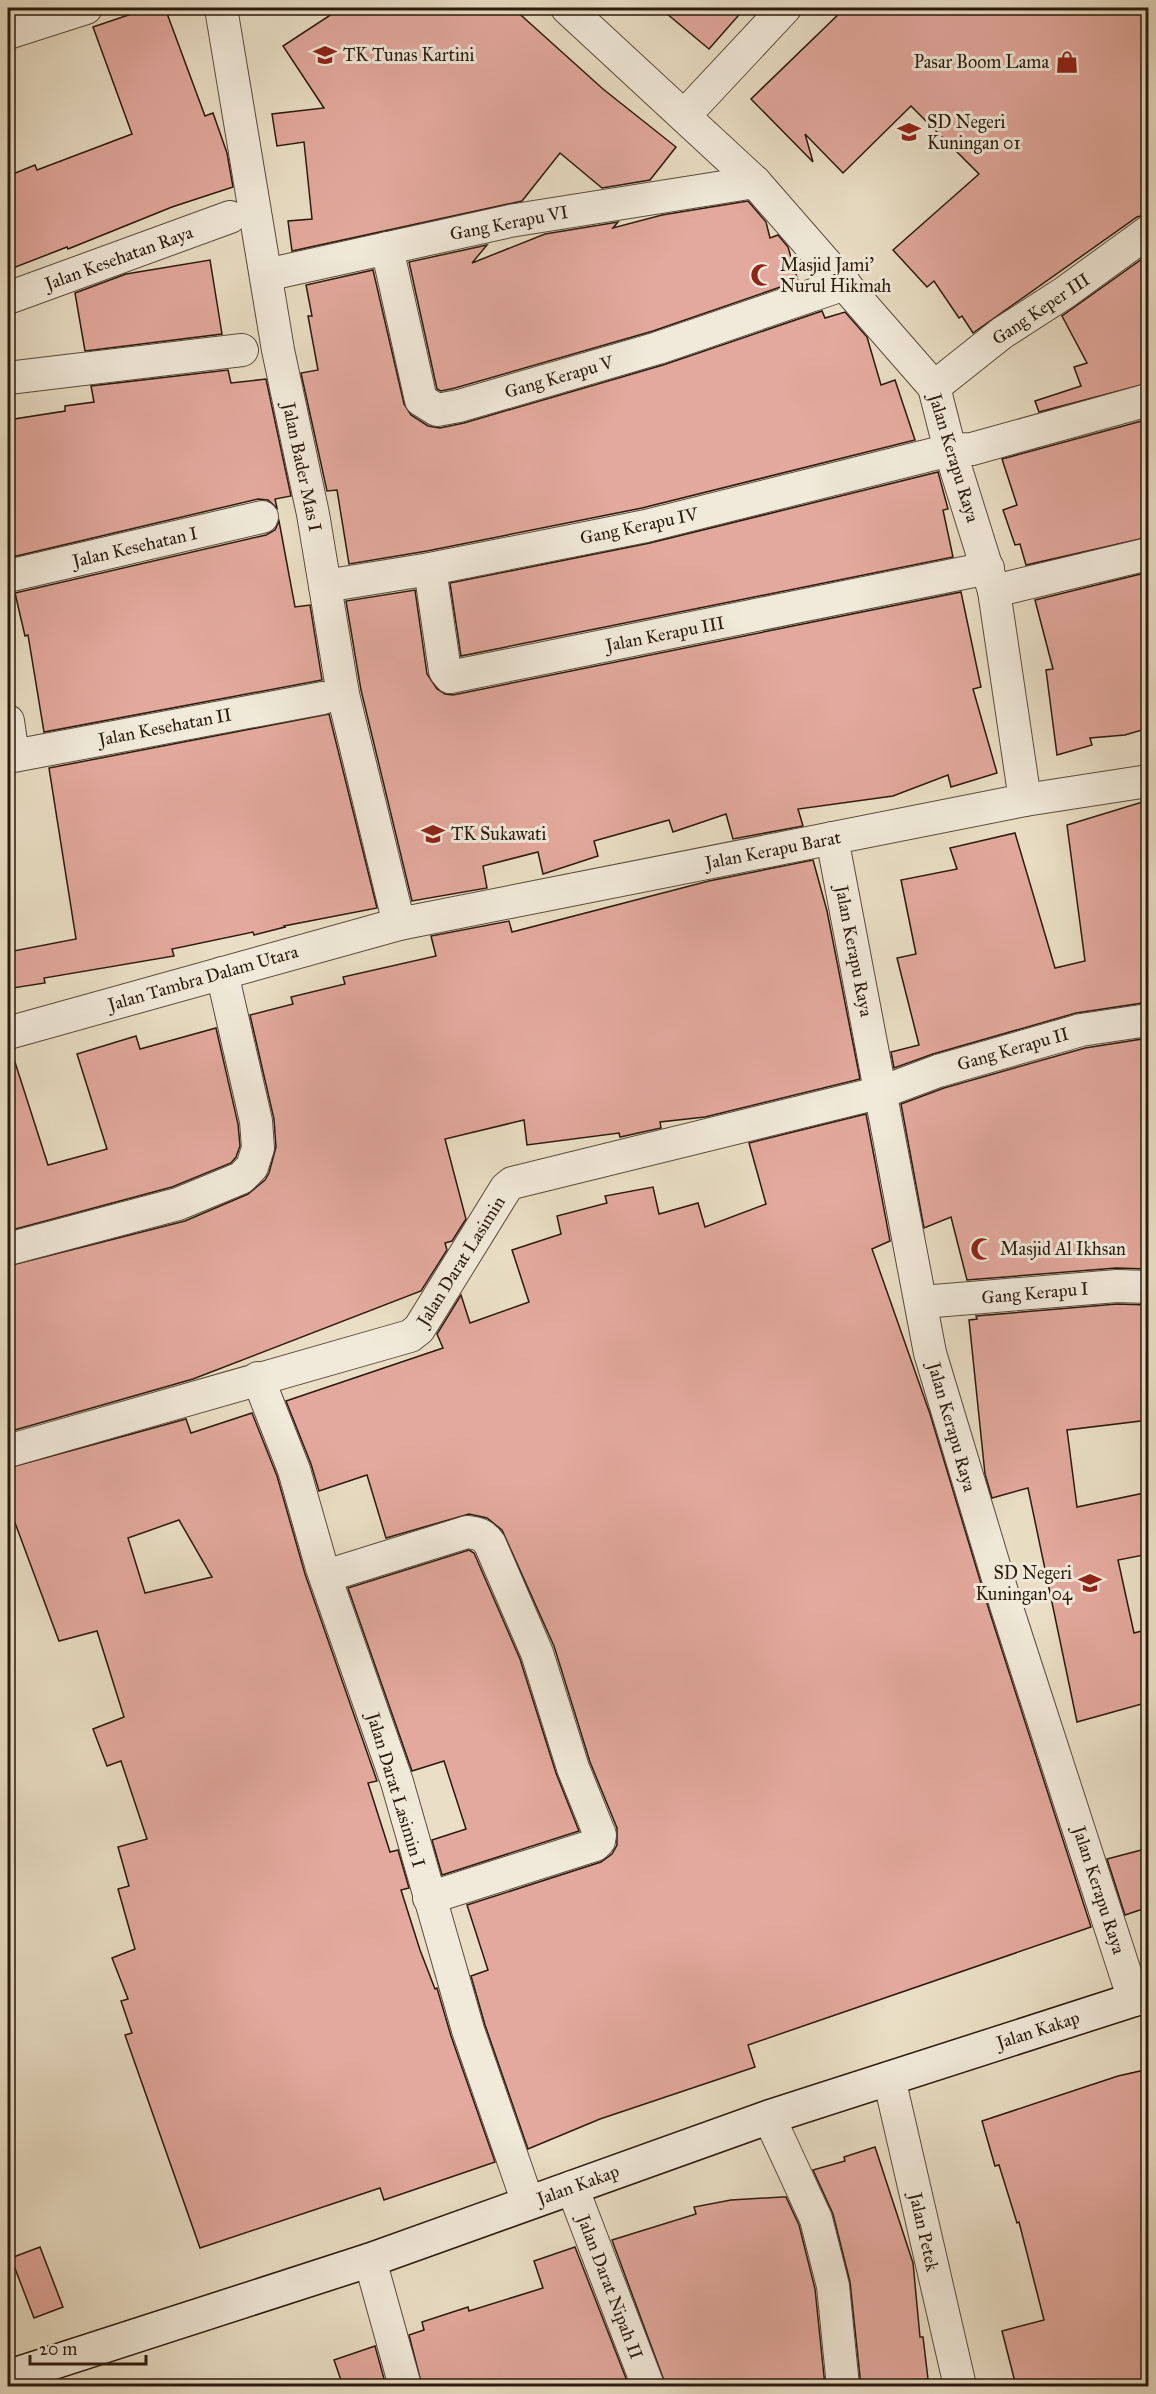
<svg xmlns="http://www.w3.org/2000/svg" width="1156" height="2394" viewBox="0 0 1156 2394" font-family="'IM FELL Great Primer',serif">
<rect width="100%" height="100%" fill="#eadfc6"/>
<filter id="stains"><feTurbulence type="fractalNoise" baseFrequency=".00333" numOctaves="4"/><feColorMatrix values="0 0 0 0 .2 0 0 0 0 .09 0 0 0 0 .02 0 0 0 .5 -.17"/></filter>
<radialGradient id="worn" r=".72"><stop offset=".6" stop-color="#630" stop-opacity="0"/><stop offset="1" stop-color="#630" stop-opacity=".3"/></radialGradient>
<g fill="#e3a99e" stroke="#2a1a0d" stroke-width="1.5" fill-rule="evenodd">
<polygon points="149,8 165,8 205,116 213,113 227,153 233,187 172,207 68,249 67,247 8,270 8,176 35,165 37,170 132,134 93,27"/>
<polygon points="341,8 513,8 603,89 676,147 650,180 602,188 560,153 522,201 292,251 288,221 312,219 304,142 277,146 272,114 324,108 283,46"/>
<polygon points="660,8 745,8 709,49"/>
<polygon points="845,8 1149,8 1149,214 1137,217 973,333 962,316 959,318 934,281 927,287 893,250 979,174 911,106 843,173 805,134 813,162 751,99"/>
<polygon points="748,201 766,222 770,238 778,235 788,247 798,281 653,331 455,388 441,391 437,389 409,262 487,245 472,263 545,234 618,222 613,228 662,215"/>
<polygon points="1149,254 1149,383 1039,412 1035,401 1081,386 1074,367 1087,363 1062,316"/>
<polygon points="210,260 222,334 85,351 75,293 126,274"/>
<polygon points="373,270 404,404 411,415 428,426 440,428 464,423 663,365 822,311 825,318 845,312 867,337 881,385 895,380 915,440 642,508 427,551 349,564 337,490 327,491 301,373 318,370 308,316 312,316 306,285"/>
<polygon points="228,370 231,383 266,379 291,496 275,499 277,508 268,500 258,499 8,558 8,420 65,411 65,406 94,402 91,386"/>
<polygon points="1149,419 1149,537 1026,565 1020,544 1015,545 1003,510 1017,505 1002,459"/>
<polygon points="938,472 948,509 943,510 953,557 461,656 450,583 650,543"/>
<polygon points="279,521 295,607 310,605 322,680 44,732 28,635 25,636 15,593 266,535 275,530"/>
<polygon points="1149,572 1149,728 1125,735 1090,738 1092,745 1057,755 1046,670 1053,669 1035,600"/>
<polygon points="415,590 427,674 437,689 445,694 453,695 961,592 981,687 973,689 997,773 951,787 948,775 893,796 798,809 803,826 733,839 726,814 673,832 669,820 594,841 598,856 543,874 538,852 483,866 487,888 412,901 361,690 346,601"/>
<polygon points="329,714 377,908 284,926 285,927 254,935 253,932 172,949 174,956 44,978 45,983 13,988 8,952 76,939 49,768"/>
<polygon points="1149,800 1149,1002 1076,1013 933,1054 894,1068 891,1052 919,1045 897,958 916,954 901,880 957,869 950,848 1015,833 1055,968 1085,961 1067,825"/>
<polygon points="813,860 827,911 860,1079 705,1117 660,1122 661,1128 620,1137 619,1133 527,1145 524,1120 445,1139 466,1219 452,1241 445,1243 447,1250 421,1291 193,1379 8,1432 8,1266 185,1221 248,1194 265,1180 269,1173 276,1147 274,1119 250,1015 293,1004 291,997 345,984 343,977 436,956 431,936 509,921 512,932 709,881"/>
<polygon points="216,1028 238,1124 240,1146 236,1157 231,1163 172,1187 8,1231 8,1060 14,1059 48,1165 107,1149 77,1054 136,1036 140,1049"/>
<polygon points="1149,1038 1149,1269 1116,1268 967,1280 951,1217 924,1228 901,1104 944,1088 1085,1048"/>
<polygon points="866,1114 890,1241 872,1249 930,1414 989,1610 1091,1927 748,2045 755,2067 600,2119 528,2149 485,2025 471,1976 488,1970 467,1905 601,1862 612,1854 617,1845 617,1828 590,1762 554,1646 502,1530 487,1518 469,1514 386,1538 367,1475 319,1491 311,1464 286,1401 443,1348 437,1334 461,1295 470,1323 529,1302 512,1250 561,1234 557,1216 607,1203 605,1196 653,1187 659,1214 698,1203 705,1227 766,1204 749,1143"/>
<polygon points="1117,1304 1149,1305 1149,1420 1067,1430 1077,1507 1149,1492 1149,1554 1118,1560 1134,1633 1149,1629 1149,1702 1077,1722 1028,1488 992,1498 985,1474 969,1320 977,1319 976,1316"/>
<path d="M252,1413l25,63 28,98 72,207 -9,2 22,69 8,-2 11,38 -8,2 19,60 15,39 2,-1 14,48 44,126 -111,38 -4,-12 -180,60 -75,-213 7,-2 -11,-32 7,-2 -16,-41 23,-9 -17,-60 11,-3 -11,-39 29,-8 -26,-78 -14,5 -14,-37 31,-12 -27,-86 -38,10 -51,-137v-36l178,-49 5,14zM179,1520l33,57 -67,16 -17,-55z"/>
<polygon points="469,1550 474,1553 520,1659 556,1773 579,1831 442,1875 432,1840 466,1829 444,1761 412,1771 348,1588"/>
<polygon points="1149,1848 1149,1907 1125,1915 1107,1859"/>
<polygon points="1149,2069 1149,2386 1016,2386 1002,2331 1044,2320 1019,2222 1017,2223 999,2165 995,2166 982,2121 1118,2076"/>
<polygon points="875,2147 913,2263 920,2337 923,2337 928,2379 861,2386 850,2282 833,2214 813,2170 845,2161 844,2157"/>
<polygon points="782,2197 786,2197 799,2225 815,2289 825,2386 666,2386 612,2240 696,2214 694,2207 731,2200"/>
<polygon points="40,2247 63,2307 34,2318 11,2258"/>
<polygon points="575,2247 629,2386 422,2386 409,2335 424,2330 422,2322 468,2307 469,2311 543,2288 534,2261"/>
<polygon points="375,2346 386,2386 343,2386 334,2360"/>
</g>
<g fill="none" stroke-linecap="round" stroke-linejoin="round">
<g stroke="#5a4b3b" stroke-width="34">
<g id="street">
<polyline points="221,8 278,350 313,514 343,694 399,924"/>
<polyline points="567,8 755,182 934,387 950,450 994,591 1025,800"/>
<polyline points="8,33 86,8"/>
<polyline points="684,116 785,8"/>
<polyline points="387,248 421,400 437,410 459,406 658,348 845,284"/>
<polyline points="266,275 510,221 755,182"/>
<polyline points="8,298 230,217"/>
<polyline points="8,378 242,350"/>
<polyline points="934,387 1002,333 1064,293 1148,232"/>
<polyline points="430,569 445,671 450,677 988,568"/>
<polyline points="8,576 262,517"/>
<polyline points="325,586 430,569 646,526 950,450 972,449 1148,400"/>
<polyline points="994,591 1148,554"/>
<polyline points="8,721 13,755"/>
<polyline points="8,757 323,698"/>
<polyline points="832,838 930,1353 1006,1605 1134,2000"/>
<polyline points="8,1033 399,924 1025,800 1148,781"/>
<polyline points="8,1249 178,1204 241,1178 252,1167 258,1148 256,1121 222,973"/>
<polyline points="922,1302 1117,1286 1148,1287"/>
<polyline points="258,1378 294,1470 322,1568 397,1782 468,2030 528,2203"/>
<polyline points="8,1451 410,1336 419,1329 506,1188 512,1183 882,1092 938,1071 1081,1030 1148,1020"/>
<path d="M326,1576l141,-44c11,1 17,3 23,12l47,109 36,115 27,67 -1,6 -4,4 -166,53"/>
<polyline points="889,2078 960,2386"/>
<polyline points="769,2117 816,2219 833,2286 843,2386"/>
<polyline points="572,2187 648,2386"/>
<polyline points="370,2260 405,2386"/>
</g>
</g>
<g stroke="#2a1a0d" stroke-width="36">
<polyline id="secondary" points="8,2377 370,2260 769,2117 1148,1995"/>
</g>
<use href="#street" stroke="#f1eada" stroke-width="32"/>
<use href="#secondary" stroke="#f1eada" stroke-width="33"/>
</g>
<defs>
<g id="school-bare" transform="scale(1.8)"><path d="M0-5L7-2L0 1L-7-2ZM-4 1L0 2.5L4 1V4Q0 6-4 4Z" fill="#8f2418" stroke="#f1eada" stroke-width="2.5" paint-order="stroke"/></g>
<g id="shop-bare" transform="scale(1.8)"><path d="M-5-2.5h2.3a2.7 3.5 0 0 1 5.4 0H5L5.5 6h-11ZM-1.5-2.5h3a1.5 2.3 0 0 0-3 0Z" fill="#8f2418" stroke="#f1eada" stroke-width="2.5" paint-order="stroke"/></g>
<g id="mosque-bare" transform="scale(1.8)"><path d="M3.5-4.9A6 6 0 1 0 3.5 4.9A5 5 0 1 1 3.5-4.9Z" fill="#8f2418" stroke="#f1eada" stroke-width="2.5" paint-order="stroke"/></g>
</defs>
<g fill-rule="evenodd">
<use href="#school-bare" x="325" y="55"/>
<use href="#shop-bare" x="1067" y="62"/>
<use href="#school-bare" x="909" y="132"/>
<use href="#mosque-bare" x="762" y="275"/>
<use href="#school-bare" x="433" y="834"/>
<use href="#mosque-bare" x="982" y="1249"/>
<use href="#school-bare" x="1090" y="1583"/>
</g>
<g text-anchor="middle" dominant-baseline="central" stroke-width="6" stroke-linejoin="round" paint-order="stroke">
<g font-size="18" fill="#2a1a0d" stroke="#f1eada" text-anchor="start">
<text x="343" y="55">TK Tunas Kartini</text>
<text x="1049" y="62" text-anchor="end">Pasar Boom Lama</text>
<text x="927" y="122">SD Negeri<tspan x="927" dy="21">Kuningan 01</tspan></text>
<text x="780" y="265">Masjid Jami'<tspan x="780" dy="21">Nurul Hikmah</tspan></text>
<text x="451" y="834">TK Sukawati</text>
<text x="1000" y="1249">Masjid Al Ikhsan</text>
<text x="1072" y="1573" text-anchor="end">SD Negeri<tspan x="1072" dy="21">Kuningan 04</tspan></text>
</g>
<g font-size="18" fill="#2a1a0d" stroke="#f1eada">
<text transform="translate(509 223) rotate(-11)">Gang Kerapu VI</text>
<text transform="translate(119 258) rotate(-20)">Jalan Kesehatan Raya</text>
<text transform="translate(1041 309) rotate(-34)">Gang Keper III</text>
<text transform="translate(559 377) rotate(-16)">Gang Kerapu V</text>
<text transform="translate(954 458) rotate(73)">Jalan Kerapu Raya</text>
<text transform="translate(302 467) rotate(78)">Jalan Bader Mas I</text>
<text transform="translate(639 526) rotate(-12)">Gang Kerapu IV</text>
<text transform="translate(135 547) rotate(-13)">Jalan Kesehatan I</text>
<text transform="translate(665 634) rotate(-11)">Jalan Kerapu III</text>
<text transform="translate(165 727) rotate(-11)">Jalan Kesehatan II</text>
<text transform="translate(773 850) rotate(-11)">Jalan Kerapu Barat</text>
<text transform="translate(854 951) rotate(79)">Jalan Kerapu Raya</text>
<text transform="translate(203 978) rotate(-16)">Jalan Tambra Dalam Utara</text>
<text transform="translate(1013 1049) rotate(-16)">Gang Kerapu II</text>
<text transform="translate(461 1261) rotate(-58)">Jalan Darat Lasimin</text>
<text transform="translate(1035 1293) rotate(-5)">Gang Kerapu I</text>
<text transform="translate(952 1427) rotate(74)">Jalan Kerapu Raya</text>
<text transform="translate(396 1790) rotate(73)">Jalan Darat Lasimin I</text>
<text transform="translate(1099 1890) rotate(72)">Jalan Kerapu Raya</text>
<text transform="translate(1038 2030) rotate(-18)">Jalan Kakap</text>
<text transform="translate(578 2185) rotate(-20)">Jalan Kakap</text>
<text transform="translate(924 2232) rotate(77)">Jalan Petek</text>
<text transform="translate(610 2287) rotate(69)">Jalan Darat Nipah II</text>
</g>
</g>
<rect width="1156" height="2394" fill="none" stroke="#eadfc6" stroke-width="30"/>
<rect x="9" y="9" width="1138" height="2376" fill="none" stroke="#2a1a0d" stroke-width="3"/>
<rect x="15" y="15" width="1126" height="2364" fill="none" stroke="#2a1a0d" stroke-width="1.5"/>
<path d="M30 2355v9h116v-9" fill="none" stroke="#2a1a0d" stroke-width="3"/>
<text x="39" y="2355" font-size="18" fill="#2a1a0d" stroke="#f1eada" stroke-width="4.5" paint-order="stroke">20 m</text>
<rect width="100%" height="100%" filter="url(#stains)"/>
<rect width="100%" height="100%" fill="url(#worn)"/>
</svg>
